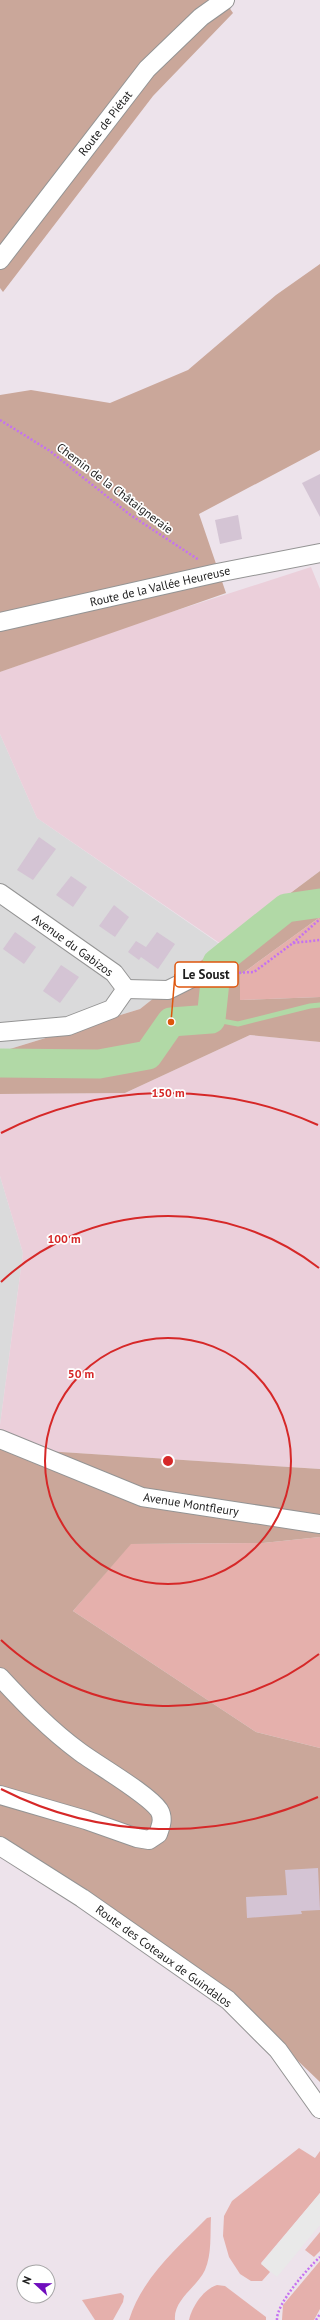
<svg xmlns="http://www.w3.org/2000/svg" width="320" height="2320" viewBox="0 0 320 2320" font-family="'PT Sans',sans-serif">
<rect width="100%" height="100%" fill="#ede3eb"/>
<g fill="#dadadb">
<polygon points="0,734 37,818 221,945 140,1009 0,1052"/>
<polygon points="0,1176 23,1253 0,1425"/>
</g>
<g fill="#ebcfda">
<polygon points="311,567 320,589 320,871 221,944 37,818 0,734 0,672 128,626"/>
<polygon points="250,1035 320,1042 320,1469 0,1448 0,1425 23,1253 0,1176 0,1094 125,1093"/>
</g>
<g fill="#e5b0ac">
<polygon points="320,917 320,997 240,1000 240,975"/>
<polygon points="320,1537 320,1748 256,1732 73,1611 130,1544 263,1543"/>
<polygon points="299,2148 315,2158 320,2151 320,2193 261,2263 270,2272 262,2281 251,2281 240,2274 229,2257 223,2236 224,2216 232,2201"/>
<path d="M211,2217c-1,17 1,37 -6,53 -8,17 -32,30 -30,50h-46c13,-42 48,-72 78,-102z"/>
<polygon points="320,2232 320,2251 314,2257 305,2250"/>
<polygon points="320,2261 320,2309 314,2320 282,2320 283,2305"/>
<path d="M217,2285l8,1 41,31v3h-77c3,-14 15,-31 28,-35z"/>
<polygon points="121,2293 124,2296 123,2302 113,2320 95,2320 82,2300"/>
</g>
<g fill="#caa79a">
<polygon points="0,0 224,0 233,13 153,96 3,292 0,288"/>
<polygon points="320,264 320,450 199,514 226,593 0,672 0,395 31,390 110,403 188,370 276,295"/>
<polygon points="320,871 320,917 240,975 240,1000 320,997 320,1042 250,1035 125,1093 0,1094 0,1052 140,1009 221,945"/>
<polygon points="0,1448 320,1469 320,1537 263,1543 131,1544 73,1611 256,1732 320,1748 320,2082 210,1977 0,1845"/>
</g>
<polygon fill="#e9e9e9" points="320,2193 320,2225 277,2277 261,2264"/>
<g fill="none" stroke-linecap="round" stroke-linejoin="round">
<polyline stroke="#b1d9a6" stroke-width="5" points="211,1019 238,1024 310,1006 320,1005"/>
<polyline stroke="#b1d9a6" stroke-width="29" points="0,1063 99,1064 148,1055 171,1022 211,1019 217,963 286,908 320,903"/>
</g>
<g fill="#d4c4d4">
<polygon points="320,474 320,517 302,483"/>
<polygon points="238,515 242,539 220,544 215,520"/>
<polygon points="39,837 56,849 33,880 17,870"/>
<polygon points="71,876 87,887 73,907 56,895"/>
<polygon points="114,905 129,917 115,937 99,926"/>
<polygon points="15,932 36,947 24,964 3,949"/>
<polygon points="157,932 175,944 158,969 141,957 139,960 128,952 136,941 146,947"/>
<polygon points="61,965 79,977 60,1003 43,991"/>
<polygon points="318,1868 320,1910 301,1911 302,1914 247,1918 246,1897 287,1895 285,1870"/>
</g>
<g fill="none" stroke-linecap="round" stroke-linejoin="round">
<g stroke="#949494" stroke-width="20">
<g id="minor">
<polyline points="0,260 147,69 201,17 225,0"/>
<polyline points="0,622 217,573 320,553"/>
<polyline points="0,893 114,973 126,989 112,1009 68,1026 0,1032"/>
<polyline points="126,989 168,990 198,975"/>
<polyline points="0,1439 142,1497 320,1524"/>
<path d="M0,1677c25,27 50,53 80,75 19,14 68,42 79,58 5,8 2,16 -1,24l-9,6 -12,-2 -51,-18 -86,-25"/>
<polyline points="0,1846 82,1898 228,2000 278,2050 320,2109"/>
</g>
</g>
<g stroke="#c571f1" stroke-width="2.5" stroke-dasharray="2 2" stroke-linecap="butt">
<polyline points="0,420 50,451 129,514 199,560"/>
<polyline points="293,943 320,919"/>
<polyline points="215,974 254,972 293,943 320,940"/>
<path d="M277,2320c-1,-16 31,-52 43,-63"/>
<polyline points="316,2320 320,2314"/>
</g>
<use href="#minor" stroke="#fff" stroke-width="18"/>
</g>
<g fill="none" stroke="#d62828" stroke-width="2">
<circle cx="168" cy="1461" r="123"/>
<path d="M319 1654A245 245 0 0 1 1 1640M1 1282A245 245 0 0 1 319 1268"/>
<path d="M318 1797A368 368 0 0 1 1 1789M1 1133A368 368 0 0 1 318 1125"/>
</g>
<g text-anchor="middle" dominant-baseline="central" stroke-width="3.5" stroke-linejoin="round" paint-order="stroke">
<g font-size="12" fill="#1d1d1d" stroke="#fff">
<text transform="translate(105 123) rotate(-52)">Route de Piétat</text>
<text transform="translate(115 488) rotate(37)">Chemin de la Châtaigneraie</text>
<text transform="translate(160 586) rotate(-13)">Route de la Vallée Heureuse</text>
<text transform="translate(73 945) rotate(36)">Avenue du Gabizos</text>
<text transform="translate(191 1504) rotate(9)">Avenue Montfleury</text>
<text transform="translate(164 1956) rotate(36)">Route des Coteaux de Guindalos</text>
</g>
</g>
<circle cx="168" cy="1461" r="6" fill="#d62828" stroke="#fff" stroke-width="2"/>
<g font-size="12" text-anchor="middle" font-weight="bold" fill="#d62828" stroke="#fff" stroke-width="3.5" stroke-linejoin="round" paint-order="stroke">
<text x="168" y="1097">150 m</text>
<text x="64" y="1243">100 m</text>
<text x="81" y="1378">50 m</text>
</g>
<path fill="none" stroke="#de560d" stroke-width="1.5" d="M171 1022L175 974"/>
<circle fill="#de560d" stroke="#fff" stroke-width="1.5" cx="171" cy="1022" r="4"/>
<rect fill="#fff" stroke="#de560d" stroke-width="1.5" x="175" y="962" width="63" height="25" rx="4"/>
<g font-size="13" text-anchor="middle" font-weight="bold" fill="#1d1d1d">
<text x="206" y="979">Le Soust</text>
</g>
<g transform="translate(36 2284) rotate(292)"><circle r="19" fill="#ffffff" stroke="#a5a5a5"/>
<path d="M0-3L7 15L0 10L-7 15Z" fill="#6f0dbd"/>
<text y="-6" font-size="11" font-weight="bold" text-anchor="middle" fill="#1d1d1d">N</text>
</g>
</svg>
